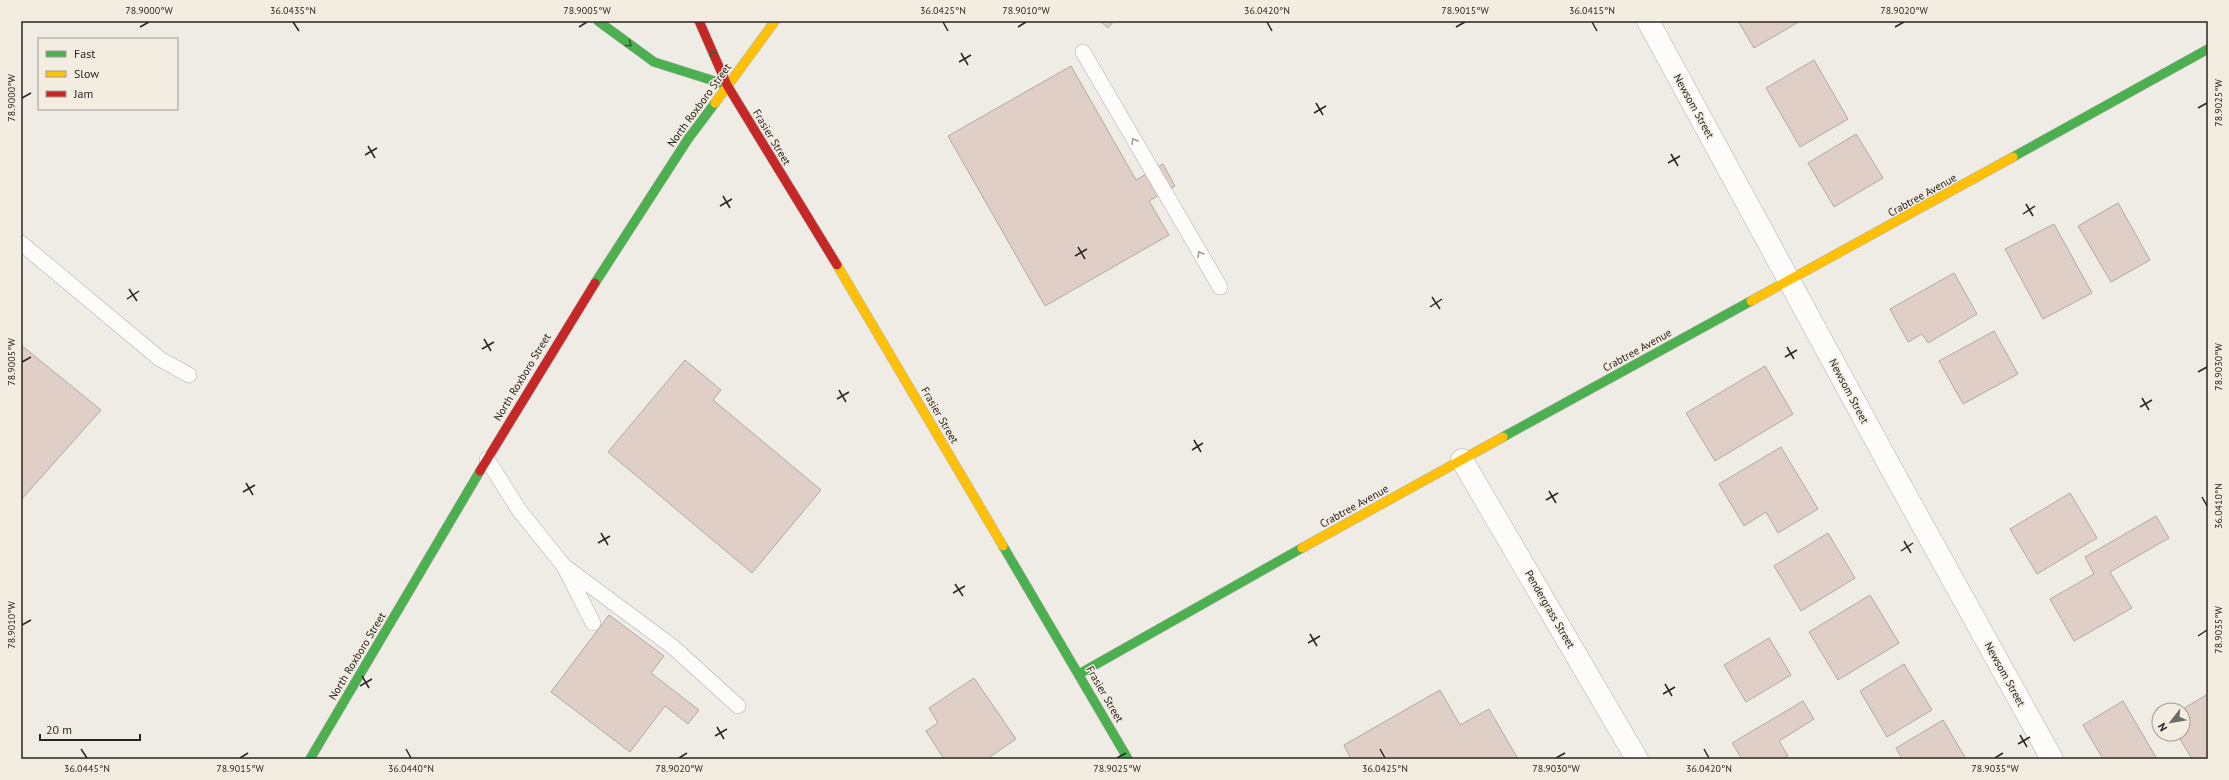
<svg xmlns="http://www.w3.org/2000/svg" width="2229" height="780" viewBox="0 0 2229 780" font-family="'PT Sans',sans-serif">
<rect width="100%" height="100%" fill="#efebe5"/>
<g fill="#e0cfc6" stroke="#aeaaa6">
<polygon points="1100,21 1114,21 1108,28"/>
<polygon points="1738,21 1796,21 1797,23 1754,48"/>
<polygon points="1814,60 1848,119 1800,147 1766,88"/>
<polygon points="1071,66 1136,180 1163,164 1175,186 1149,201 1169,235 1045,306 948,136"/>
<polygon points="1856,134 1883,178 1834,207 1808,163"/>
<polygon points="2118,203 2150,260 2111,282 2078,226"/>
<polygon points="2054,224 2092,293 2043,319 2005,249"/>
<polygon points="1954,273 1977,314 1928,343 1922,334 1908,342 1890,309"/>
<polygon points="1994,331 2018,374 1963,404 1939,361"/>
<polygon points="21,345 101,410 21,500"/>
<polygon points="685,360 721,390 713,400 821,490 752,573 608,452"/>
<polygon points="1765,366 1793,414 1715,461 1686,413"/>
<polygon points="1781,447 1818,509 1778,533 1766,512 1744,526 1719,484"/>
<polygon points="2070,493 2097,538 2037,574 2010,529"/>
<polygon points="2156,516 2169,538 2110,572 2132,608 2074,641 2050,599 2094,574 2085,557"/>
<polygon points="1828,533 1855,578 1801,611 1774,566"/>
<polygon points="1870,595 1899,643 1838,680 1809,632"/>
<polygon points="609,615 664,656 651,673 699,710 688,724 665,706 630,752 551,692"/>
<polygon points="1769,638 1791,675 1746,702 1724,665"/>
<polygon points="1904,664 1932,710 1887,737 1860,691"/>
<polygon points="974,678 1016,739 987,759 944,759 926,731 938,723 929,708"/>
<polygon points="1440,690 1460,725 1489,709 1518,759 1351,759 1344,745"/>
<polygon points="2208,694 2208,759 2192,759 2177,734 2183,734 2183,710 2181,710"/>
<polygon points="1803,701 1814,719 1779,741 1788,756 1783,759 1742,759 1732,743"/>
<polygon points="2123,701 2157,759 2103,759 2083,725"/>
<polygon points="1943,720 1966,759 1902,759 1896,748"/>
</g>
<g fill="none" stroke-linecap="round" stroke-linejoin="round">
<g stroke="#b2afab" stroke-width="16">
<g id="lane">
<polyline points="1083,52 1220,287"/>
<polyline points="21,243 160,359 189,375"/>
<polyline points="487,459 519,510 564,566 593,623"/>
<polyline points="564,566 673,647 738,706"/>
</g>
</g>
<g stroke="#b2afab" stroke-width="23">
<g id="street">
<polyline points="1648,21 1892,470 2052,759"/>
<polyline points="1462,460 1637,759"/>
</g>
</g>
<g stroke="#b2afab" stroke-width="10">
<g id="fast">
<polyline points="598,21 654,62 727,85"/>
<polyline points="2013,157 2208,49"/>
<polyline points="595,283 688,139 715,103"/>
<polyline points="1503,437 1751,301"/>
<polyline points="1003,546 1128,759"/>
<polyline points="1079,674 1302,548"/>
<polyline points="310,759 480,471"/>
</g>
</g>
<g stroke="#b2afab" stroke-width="10">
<g id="slow">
<polyline points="715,103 775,21"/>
<polyline points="837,265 1003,546"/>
<polyline points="1751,301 2013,157"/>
<polyline points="1302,548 1503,437"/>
</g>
</g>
<g stroke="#b2afab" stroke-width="10">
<g id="jam">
<polyline points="699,21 727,85 837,265"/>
<polyline points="480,471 595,283"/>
</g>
</g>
<use href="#lane" stroke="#fdfcfb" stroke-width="15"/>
<use href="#street" stroke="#fdfcfb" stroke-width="22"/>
<use href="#fast" stroke="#4caf50" stroke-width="9"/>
<use href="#slow" stroke="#ffc107" stroke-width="9"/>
<use href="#jam" stroke="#c62828" stroke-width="9"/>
</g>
<defs><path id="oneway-chevron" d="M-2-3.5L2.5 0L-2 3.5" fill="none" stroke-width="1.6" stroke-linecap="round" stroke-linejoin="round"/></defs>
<g stroke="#375d34">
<use href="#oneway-chevron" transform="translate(629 44) rotate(36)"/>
<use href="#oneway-chevron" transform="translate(713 53) rotate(-114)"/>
</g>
<g stroke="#9e9c99">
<use href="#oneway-chevron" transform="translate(1134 141) rotate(-120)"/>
<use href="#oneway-chevron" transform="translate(1200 254) rotate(-121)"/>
</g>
<path fill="none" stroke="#292622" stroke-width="1.5" d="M293,22l6,9M943,22l5,9M1267,22l5,9M1592,22l5,9M140,27l9,-5M579,27l8,-5M1018,27l8,-5M1456,27l9,-5M1895,27l9,-5M961,53l7,12M959,62l12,-7M22,98l9,-5M1316,103l7,12M2198,108l9,-5M1314,113l12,-7M368,146l7,12M1671,154l7,12M365,155l12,-7M1668,163l12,-7M723,196l7,12M2026,204l7,12M720,206l12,-7M2023,214l12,-8M1078,247l7,12M1075,256l12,-7M129,289l8,12M1432,297l8,12M127,299l12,-8M1430,307l12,-8M484,339l7,12M1787,347l7,12M482,349l12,-7M1785,357l12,-7M22,362l9,-5M2198,372l9,-5M839,390l7,12M2142,398l7,12M837,399l12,-7M2140,407l12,-7M1194,440l7,12M1192,450l11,-7M246,483l7,12M1549,491l7,12M243,492l12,-7M2202,497l5,9M1546,500l12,-7M601,533l7,12M1904,541l7,12M598,543l12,-7M1901,551l12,-8M955,584l8,12M953,593l12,-7M22,625l9,-5M1310,634l7,12M2198,636l9,-6M1308,643l12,-7M362,676l7,12M1665,684l7,12M360,686l12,-7M1663,694l12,-7M717,727l7,12M2020,735l7,12M715,736l12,-7M2018,744l12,-7M81,749l6,9M406,749l5,9M1380,749l5,9M1704,749l5,9M240,758l8,-5M679,758l8,-5M1117,758l9,-5M1556,758l9,-5M1995,758l8,-5"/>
<g text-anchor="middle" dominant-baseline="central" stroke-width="3" stroke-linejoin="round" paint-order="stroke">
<g font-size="11" fill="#292622" stroke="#f3ece1">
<text transform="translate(699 105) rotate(-54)">North Roxboro Street</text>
<text transform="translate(1694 106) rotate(61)">Newsom Street</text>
<text transform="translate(772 137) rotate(59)">Frasier Street</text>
<text transform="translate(1922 195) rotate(-29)">Crabtree Avenue</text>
<text transform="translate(1637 350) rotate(-29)">Crabtree Avenue</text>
<text transform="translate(522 377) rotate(-59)">North Roxboro Street</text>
<text transform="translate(1849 391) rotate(62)">Newsom Street</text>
<text transform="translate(940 415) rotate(60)">Frasier Street</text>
<text transform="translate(1354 506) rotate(-29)">Crabtree Avenue</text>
<text transform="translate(1550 609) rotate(60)">Pendergrass Street</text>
<text transform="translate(357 656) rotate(-59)">North Roxboro Street</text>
<text transform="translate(2005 674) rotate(61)">Newsom Street</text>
<text transform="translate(1105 694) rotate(60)">Frasier Street</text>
</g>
</g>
<rect width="2229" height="780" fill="none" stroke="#f3ece1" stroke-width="44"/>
<rect x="38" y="38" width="140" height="72" fill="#f3ece1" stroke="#a29d95"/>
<rect x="46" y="51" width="20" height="6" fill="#4caf50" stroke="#a29d95"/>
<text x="74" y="58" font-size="12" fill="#292622">Fast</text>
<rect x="46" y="71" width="20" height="6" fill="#ffc107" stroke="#a29d95"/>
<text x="74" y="78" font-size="12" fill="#292622">Slow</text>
<rect x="46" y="91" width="20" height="6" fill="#c62828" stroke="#a29d95"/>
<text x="74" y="98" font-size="12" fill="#292622">Jam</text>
<g transform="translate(2171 722) rotate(239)"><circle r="19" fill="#f3ece1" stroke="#a29d95"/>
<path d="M0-3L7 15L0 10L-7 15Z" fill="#6e6b66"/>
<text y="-6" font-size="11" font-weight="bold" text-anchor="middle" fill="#292622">N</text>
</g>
<path d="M40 734v6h100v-6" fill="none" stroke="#292622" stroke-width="2"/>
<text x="46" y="734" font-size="12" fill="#292622" stroke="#f3ece1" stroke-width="3" paint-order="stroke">20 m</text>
<rect x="22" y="22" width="2185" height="736" fill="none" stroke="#292622" stroke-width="1.5"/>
<g font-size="10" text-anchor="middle" fill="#292622">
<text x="149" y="14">78.9000°W</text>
<text x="293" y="14">36.0435°N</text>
<text x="587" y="14">78.9005°W</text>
<text x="943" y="14">36.0425°N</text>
<text x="1026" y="14">78.9010°W</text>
<text x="1267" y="14">36.0420°N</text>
<text x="1465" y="14">78.9015°W</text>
<text x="1592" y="14">36.0415°N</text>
<text x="1904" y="14">78.9020°W</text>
<text transform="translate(11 98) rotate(-90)" y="4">78.9000°W</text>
<text transform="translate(2218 103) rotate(-90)" y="4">78.9025°W</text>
<text transform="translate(11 362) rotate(-90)" y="4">78.9005°W</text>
<text transform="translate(2218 367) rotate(-90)" y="4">78.9030°W</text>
<text transform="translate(2218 506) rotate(-90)" y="4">36.0410°N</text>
<text transform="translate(11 625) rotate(-90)" y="4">78.9010°W</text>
<text transform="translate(2218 630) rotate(-90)" y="4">78.9035°W</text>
<text x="87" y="772">36.0445°N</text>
<text x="240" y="772">78.9015°W</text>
<text x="411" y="772">36.0440°N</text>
<text x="679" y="772">78.9020°W</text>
<text x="1117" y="772">78.9025°W</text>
<text x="1385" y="772">36.0425°N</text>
<text x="1556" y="772">78.9030°W</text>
<text x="1709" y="772">36.0420°N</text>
<text x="1995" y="772">78.9035°W</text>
</g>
</svg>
